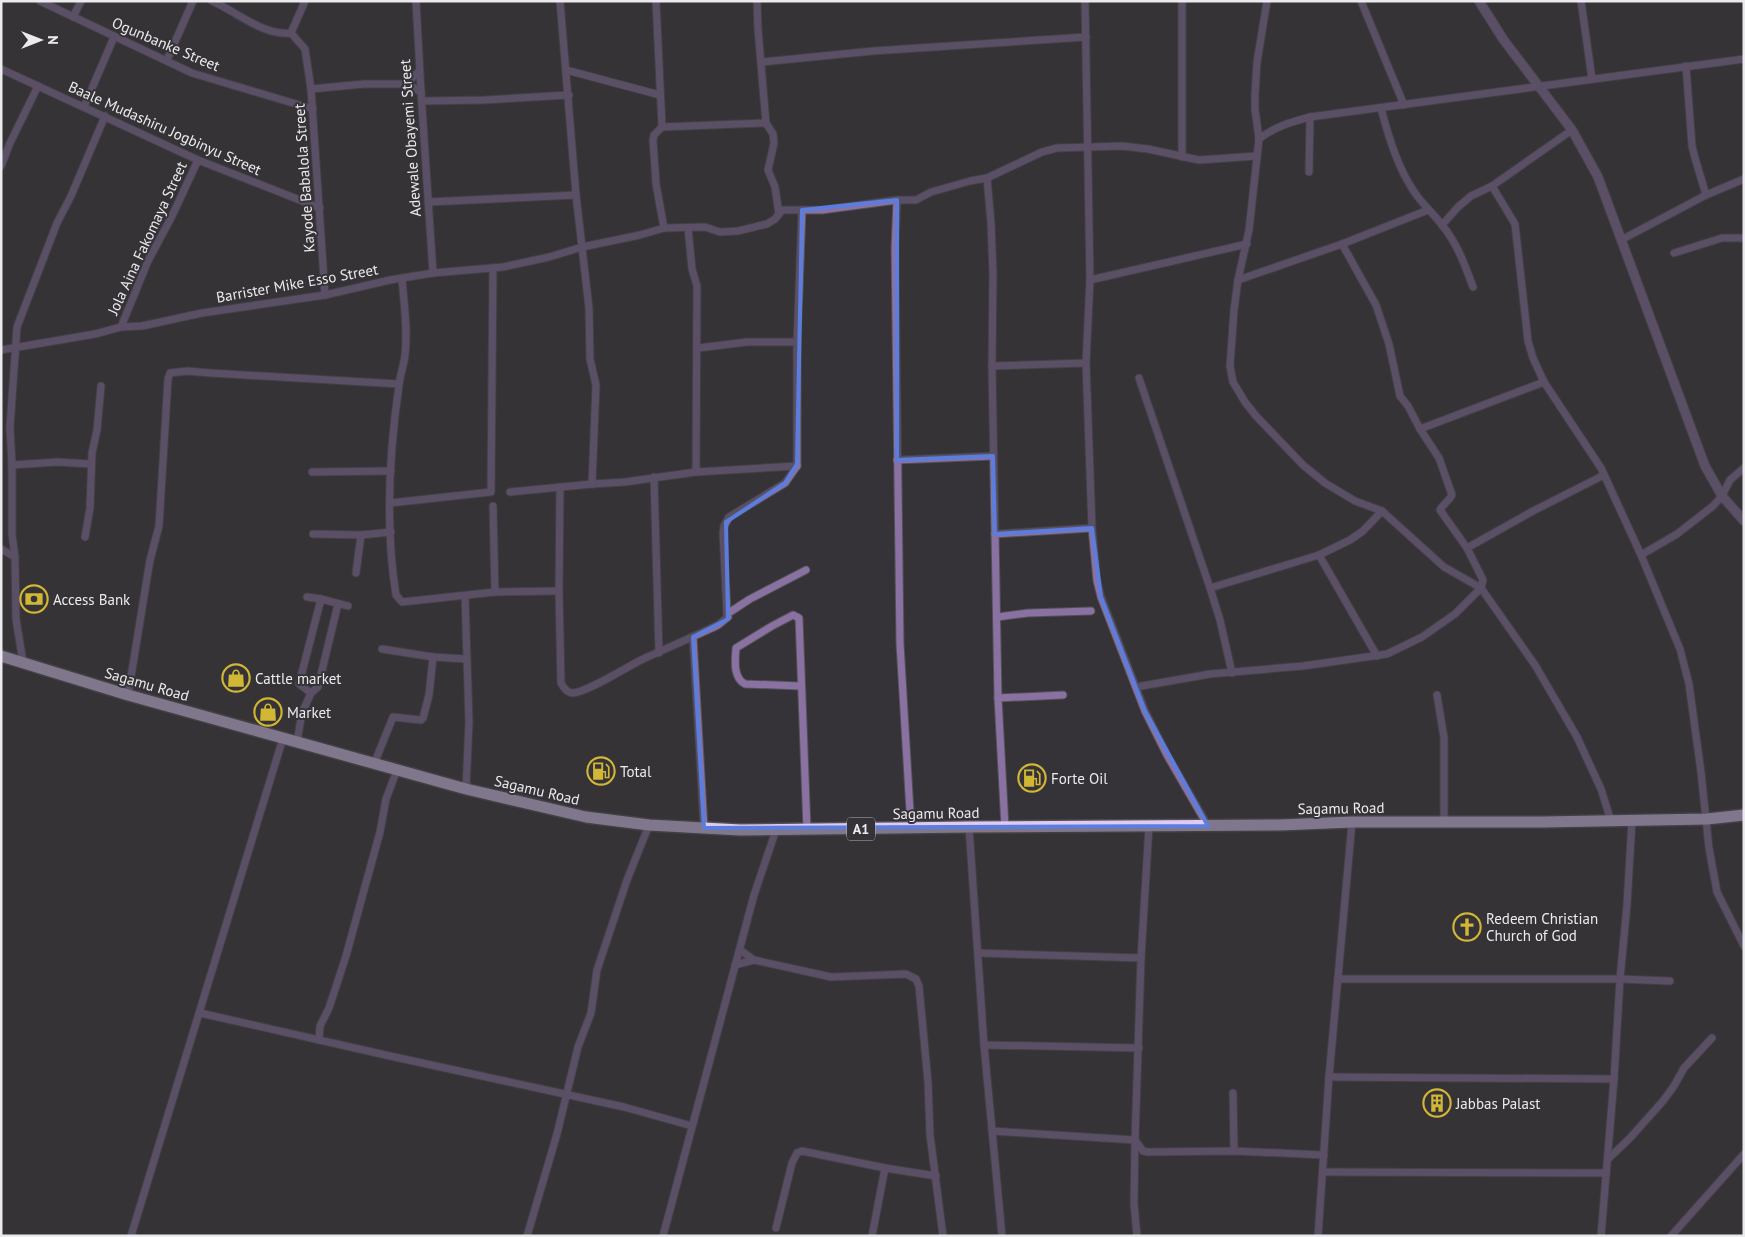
<svg xmlns="http://www.w3.org/2000/svg" width="1745" height="1237" viewBox="0 0 1745 1237" font-family="'PT Sans',sans-serif">
<rect width="100%" height="100%" fill="#353337"/>
<g fill="none" stroke-linecap="round" stroke-linejoin="round">
<g stroke="#525054" stroke-width="9">
<g id="minor">
<polyline points="40,1 192,73 313,109"/>
<path d="M212,1c25,11 51,35 79,32l14,-32"/>
<polyline points="416,1 421,92 433,273"/>
<polyline points="560,1 576,195 589,308 590,359 596,385 592,484"/>
<polyline points="656,1 662,127 654,135 653,140 656,184 664,228"/>
<polyline points="757,1 758,29 766,123 773,134 774,143 768,170 775,187 779,214"/>
<polyline points="1085,1 1090,280 1086,363 1092,528 1097,581 1101,597 1145,711 1167,755 1208,826"/>
<polyline points="1267,1 1257,62 1255,94 1255,109 1259,139 1249,230 1238,280 1234,310 1230,366 1233,382 1245,402 1256,416 1303,465 1325,483 1355,501 1382,511 1444,567 1481,588 1535,665 1577,737 1601,789 1611,821"/>
<polyline points="1361,1 1404,105"/>
<polyline points="1581,1 1592,79"/>
<polyline points="73,17 81,1"/>
<polyline points="291,33 305,49 311,89"/>
<polyline points="167,60 193,1"/>
<polyline points="761,62 873,51 1086,37"/>
<polyline points="1686,66 1692,146 1695,158 1706,195"/>
<polyline points="1,69 198,160 320,208"/>
<polyline points="566,70 660,95"/>
<polyline points="407,84 419,71"/>
<polyline points="422,101 484,100 569,95"/>
<polyline points="84,107 114,37"/>
<path d="M1381,108c7,28 16,58 32,82 8,13 20,23 29,35 15,18 23,40 31,62"/>
<polyline points="662,127 766,123"/>
<path d="M1259,139c15,-12 32,-17 51,-22l434,-58"/>
<polyline points="1182,157 1182,1"/>
<polyline points="1,166 10,143 38,86"/>
<polyline points="1309,172 1310,117"/>
<polyline points="987,178 991,223 993,273 992,366 998,698 1005,827"/>
<polyline points="1492,186 1515,224 1528,341 1533,358 1544,382 1601,468 1641,555 1680,649 1689,684 1701,772 1709,848 1717,892 1744,946"/>
<polyline points="897,200 895,248 900,644 911,828"/>
<polyline points="428,202 576,195"/>
<polyline points="1442,225 1458,207 1471,196 1492,186 1572,130"/>
<polyline points="688,228 692,269 697,286 696,472"/>
<polyline points="1621,240 1706,195 1744,179"/>
<polyline points="1674,253 1722,238 1744,238"/>
<path d="M402,279c2,25 6,51 3,76 -1,10 -5,20 -6,30 -10,69 -14,142 -3,210l6,7 93,-10 64,-1"/>
<polyline points="1090,280 1247,244"/>
<polyline points="1238,280 1342,244 1428,210"/>
<polyline points="325,295 311,89 364,84 407,84 421,92"/>
<polyline points="121,327 148,261 172,216 198,160"/>
<polyline points="698,348 747,342 797,342"/>
<polyline points="1,350 95,334 121,327 142,326 202,313 325,295 390,280 433,273 503,267 549,257 582,247 640,235 664,228 705,227 720,232 738,231 767,224 775,219 782,210 822,210 897,200 916,200 931,192 970,181 987,178 1042,152 1057,148 1122,146 1148,149 1199,160 1257,156"/>
<polyline points="992,366 1086,363"/>
<polyline points="1139,378 1210,588 1220,620 1232,673"/>
<polyline points="1420,429 1544,382"/>
<polyline points="897,460 993,456"/>
<polyline points="12,465 57,462 91,464"/>
<polyline points="312,472 391,471"/>
<polyline points="654,477 659,653"/>
<path d="M560,487l-1,104 2,92c2,4 5,9 11,10 14,0 55,-26 69,-33 26,-12 52,-23 77,-35l10,-8 -1,-3 23,-15 56,-29"/>
<polyline points="510,492 592,484 625,482 696,472 797,466"/>
<polyline points="390,503 491,492 493,268"/>
<polyline points="493,506 495,592"/>
<polyline points="313,534 361,535 391,532"/>
<polyline points="995,534 1092,528"/>
<polyline points="85,537 90,508 92,453 97,430 101,386"/>
<polyline points="1467,548 1533,511 1604,475"/>
<polyline points="1,549 15,557"/>
<polyline points="1319,555 1377,656"/>
<polyline points="1641,555 1677,534 1713,506 1722,496 1730,480 1744,468"/>
<polyline points="356,573 361,535"/>
<polyline points="1210,588 1319,555 1350,540 1363,531 1382,511"/>
<polyline points="465,596 469,722 466,789"/>
<polyline points="307,597 321,599 348,606"/>
<polyline points="727,614 723,533 724,526 729,517 785,483 797,466 797,342 802,210"/>
<polyline points="997,617 1028,613 1091,611"/>
<polyline points="693,637 704,828"/>
<polyline points="382,649 433,657 466,659"/>
<polyline points="23,662 16,619 15,557 12,534 12,465 10,427 17,327 57,223 71,196 105,116"/>
<path d="M800,686l-55,-2c-12,-6 -10,-24 -9,-36l36,-22 21,-11 6,3 8,211"/>
<path d="M1136,687l74,-13 93,-8 84,-12 35,-17 33,-23 26,-26 2,-8 -16,-32 -27,-38c3,-6 9,-9 12,-15l-13,-37 -19,-29 -12,-23 -8,-10 -11,-52 -13,-39 -34,-61"/>
<polyline points="311,693 299,684 321,599"/>
<polyline points="128,695 150,560 159,526 168,379 170,373 187,371 211,373 399,384"/>
<polyline points="1437,695 1444,738 1444,821"/>
<polyline points="998,698 1063,695"/>
<polyline points="297,742 302,713 311,693 318,687 338,604"/>
<polyline points="374,764 393,717 421,720 423,718 429,695 433,657"/>
<polyline points="969,827 984,1045 1002,1236"/>
<polyline points="740,950 754,960 831,977 906,974 916,979 919,986 928,1082 930,1135 943,1236"/>
<polyline points="978,953 1141,958"/>
<polyline points="735,965 754,960"/>
<polyline points="1338,979 1620,979 1670,981"/>
<polyline points="200,1013 390,1056 624,1107 692,1126"/>
<polyline points="319,1040 320,1026 329,1008 346,956 380,832 386,799 397,770"/>
<polyline points="984,1045 1139,1048"/>
<polyline points="1329,1077 1614,1079"/>
<polyline points="1233,1093 1234,1151"/>
<polyline points="992,1131 1135,1140 1143,1151 1148,1152 1234,1151 1324,1155"/>
<polyline points="1608,1159 1630,1138 1663,1101 1674,1086 1684,1068 1712,1038"/>
<polyline points="1324,1172 1606,1173"/>
<polyline points="776,1228 792,1163 797,1153 802,1151 885,1168 936,1176"/>
<polyline points="131,1236 283,738"/>
<polyline points="527,1236 557,1134 578,1047 591,1013 597,970 627,880 649,825"/>
<polyline points="663,1236 754,895 776,830"/>
<polyline points="872,1236 885,1168"/>
<polyline points="1137,1236 1134,1204 1135,1140 1141,958 1149,826"/>
<polyline points="1318,1236 1329,1077 1352,822"/>
<polyline points="1601,1236 1614,1079 1620,979 1627,905 1632,821"/>
<polyline points="1671,1236 1744,1154"/>
</g>
</g>
<g stroke="#525054" stroke-width="11">
<polyline id="tertiary" points="1479,1 1503,39 1572,130 1598,177 1705,466 1722,496 1744,521"/>
</g>
<g stroke="#525054" stroke-width="14">
<polyline id="trunk" points="1,656 128,695 466,789 586,817 649,825 740,830 969,827 1280,825 1352,822 1543,822 1707,819 1744,815"/>
</g>
<use href="#minor" stroke="#8971a1" stroke-width="7"/>
<use href="#tertiary" stroke="#8971a1" stroke-width="9"/>
<use href="#trunk" stroke="#decaf3" stroke-width="11"/>
</g>
<path d="M0 0H1745V1237H0ZM897,200v260l96,-4 2,78 97,-6 9,69 44,114 63,115 -504,2 -11,-191 35,-18 -2,-97 59,-39 12,-19 5,-254z" fill="#353337" fill-opacity=".55" fill-rule="evenodd"/>
<path fill="none" stroke="#5b7dde" stroke-width="4" stroke-linejoin="round" d="M897,200v260l96,-4 2,78 97,-6 9,69 44,114 63,115 -504,2 -11,-191 35,-18 -2,-97 59,-39 12,-19 5,-254z"/>
<defs>
<g id="bank-ring" transform="scale(1.4375)"><circle r="9.5" fill="#353337" stroke="#d2b635" stroke-width="1.5"/><path d="M-6-4H6V4H-6ZM0-2.3a2.3 2.3 0 1 0 0 4.6a2.3 2.3 0 1 0 0-4.6Z" fill="#d2b635"/></g>
<g id="shop-ring" transform="scale(1.4375)"><circle r="9.5" fill="#353337" stroke="#d2b635" stroke-width="1.5"/><path d="M-5-2.5h2.3a2.7 3.5 0 0 1 5.4 0H5L5.5 6h-11ZM-1.5-2.5h3a1.5 2.3 0 0 0-3 0Z" fill="#d2b635"/></g>
<g id="fuel-ring" transform="scale(1.4375)"><circle r="9.5" fill="#353337" stroke="#d2b635" stroke-width="1.5"/><path d="M-5.5-6h7V0h2V4h1.3V-2.5L3-4.5l.8-.8L6-3V5H2.5V1h-1V6h-7ZM-4.2-4.7v3.2H.2V-4.7Z" fill="#d2b635"/></g>
<g id="church-ring" transform="scale(1.4375)"><circle r="9.5" fill="#353337" stroke="#d2b635" stroke-width="1.5"/><path d="M-1.2-6h2.4v3.5h3.3v2.4h-3.3V6h-2.4V-.1h-3.3v-2.4h3.3Z" fill="#d2b635"/></g>
<g id="building-ring" transform="scale(1.4375)"><circle r="9.5" fill="#353337" stroke="#d2b635" stroke-width="1.5"/><path d="M-4-6H4V6H1V3H-1V6H-4ZM-2.5-4.3h1.7v1.8h-1.7ZM.8-4.3h1.7v1.8H.8ZM-2.5-1h1.7V.8h-1.7ZM.8-1h1.7V.8H.8Z" fill="#d2b635"/></g>
</defs>
<g fill-rule="evenodd">
<use href="#bank-ring" x="34" y="599"/>
<use href="#shop-ring" x="236" y="678"/>
<use href="#shop-ring" x="268" y="712"/>
<use href="#fuel-ring" x="601" y="771"/>
<use href="#fuel-ring" x="1032" y="778"/>
<use href="#church-ring" x="1467" y="927"/>
<use href="#building-ring" x="1437" y="1103"/>
</g>
<g text-anchor="middle" dominant-baseline="central" stroke-width="4" stroke-linejoin="round" paint-order="stroke">
<rect fill="#353337" stroke="#b4b3b6" stroke-width="1" x="847" y="817.5" width="28" height="23" rx="4"/>
<g font-size="14" font-weight="bold" fill="#ebeaec">
<text x="861" y="829">A1</text>
</g>
<g font-size="15" fill="#ebeaec" stroke="#353337">
<text transform="translate(166 44) rotate(23)">Ogunbanke Street</text>
<text transform="translate(165 128) rotate(24)">Baale Mudashiru Jogbinyu Street</text>
<text transform="translate(410 138) rotate(-94)">Adewale Obayemi Street</text>
<text transform="translate(304 178) rotate(-94)">Kayode Babalola Street</text>
<text transform="translate(147 238) rotate(-65)">Jola Aina Fakomaya Street</text>
<text transform="translate(297 283) rotate(-10)">Barrister Mike Esso Street</text>
<text transform="translate(147 684) rotate(16)">Sagamu Road</text>
<text transform="translate(537 790) rotate(13)">Sagamu Road</text>
<text transform="translate(1341 808) rotate(-1)">Sagamu Road</text>
<text transform="translate(936 813) rotate(-1)">Sagamu Road</text>
</g>
<g font-size="15" fill="#ebeaec" stroke="#353337" text-anchor="start">
<text x="53" y="599">Access Bank</text>
<text x="255" y="678">Cattle market</text>
<text x="287" y="712">Market</text>
<text x="620" y="771">Total</text>
<text x="1051" y="778">Forte Oil</text>
<text x="1486" y="918">Redeem Christian<tspan x="1486" dy="17">Church of God</tspan></text>
<text x="1456" y="1103">Jabbas Palast</text>
</g>
</g>
<rect width="1745" height="1237" fill="none" stroke="#ebeaec" stroke-width="5"/>
<g transform="translate(40 40) rotate(90)" stroke="#353337" stroke-width="4" paint-order="stroke">
<path d="M0-4L9 19L0 12L-9 19Z" fill="#ebeaec"/>
<text y="-8" font-size="14" font-weight="bold" text-anchor="middle" fill="#ebeaec">N</text>
</g>
</svg>
